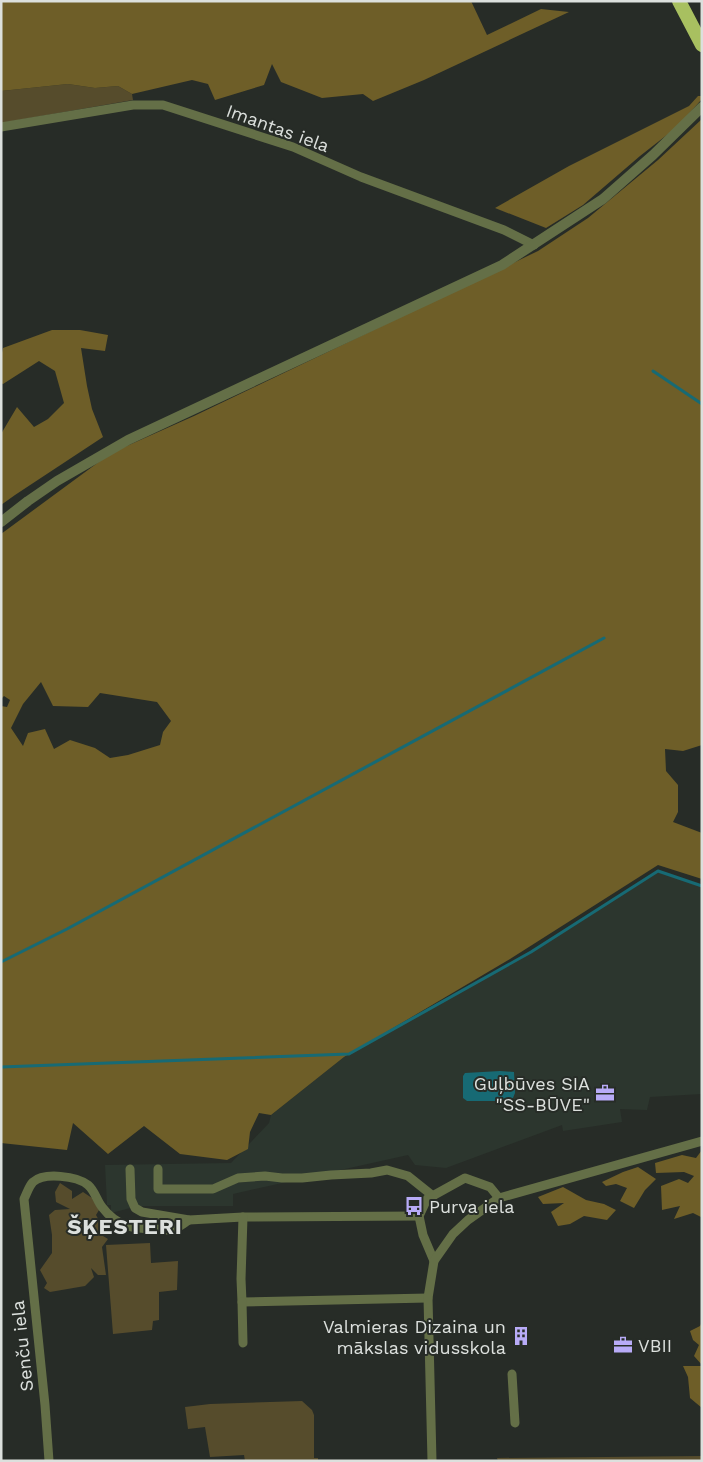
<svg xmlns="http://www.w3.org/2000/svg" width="703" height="1462" viewBox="0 0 703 1462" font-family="'Work Sans',sans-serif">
<rect width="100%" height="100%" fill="#272c27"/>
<polygon fill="#2c362e" points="658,871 702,886 702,1094 650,1097 647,1110 620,1109 622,1122 563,1131 562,1125 446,1168 415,1165 408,1155 233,1194 233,1206 138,1206 111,1213 111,1205 107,1205 105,1165 231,1163 269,1123 271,1115 344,1057 531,952"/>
<g fill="#564c2c">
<polygon points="68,84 95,88 118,86 132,94 133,100 1,123 1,91"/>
<polygon points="60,1183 72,1191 72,1199 83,1192 92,1198 99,1210 96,1215 101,1224 98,1233 108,1239 102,1247 106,1275 98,1275 91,1268 94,1277 85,1286 50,1292 44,1288 47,1283 40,1270 52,1253 52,1235 49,1215 55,1210 70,1209 56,1202 55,1192"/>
<polygon points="150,1243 151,1263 178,1261 177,1290 159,1292 159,1320 153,1321 152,1330 113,1334 106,1245"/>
<polygon points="302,1401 312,1410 314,1415 314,1458 318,1458 318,1461 245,1461 244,1455 210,1457 205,1427 188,1429 185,1407 210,1404"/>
<polygon points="702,1456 702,1461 498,1461 497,1458"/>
</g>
<g fill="#6e5e28" fill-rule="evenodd">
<polygon points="1,1 471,1 487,35 541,9 569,12 424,80 373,101 363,94 322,98 281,82 272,64 264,85 215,100 208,84 192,80 132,94 118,86 95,88 68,84 1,91"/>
<polygon points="698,96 702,96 702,99 677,127 640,156 583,205 546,228 495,208 569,166 689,106"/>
<path d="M702,119v626l-19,6 -18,-2 1,22 12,14v27l-5,10 29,11v46l-44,-14 -148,94 -166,98 -73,58 -12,-2 -9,19 -2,17 -21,11 -47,-6 -36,-28 -36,28 -35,-31 -6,27 -66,-7v-437l6,1 3,-7 -6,-4 -3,3v-165l110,-81 83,-37 344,-165 50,-33 70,-58zM41,682l12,24 35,1 12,-14 57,9 14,19 -8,11 -3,13 -32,10 -18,3 -15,-10 -25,-8 -16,9 -9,-20 -17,4 -5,13 -12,-18 12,-24z"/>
<polygon points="52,330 80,330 108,335 105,351 81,348 87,386 92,409 103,437 15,495 1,505 1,434 17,407 34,427 48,419 64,403 55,371 39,361 3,384 1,383 1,357 3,348"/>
<polygon points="702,1150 702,1223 701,1217 693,1213 674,1219 680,1206 662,1210 661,1186 679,1179 688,1183 694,1176 684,1172 656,1173 655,1163 682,1155 696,1158"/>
<polygon points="638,1167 656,1179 645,1190 634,1208 620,1201 627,1188 616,1184 606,1186 602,1182 623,1172"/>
<polygon points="563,1187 586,1200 604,1204 616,1210 607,1220 584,1216 570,1224 558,1226 551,1212 564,1203 543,1204 538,1197"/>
<polygon points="702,1322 702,1365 694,1356 699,1345 693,1340 690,1331 700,1326"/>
<polygon points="683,1366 702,1366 702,1408 690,1398 688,1377"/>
</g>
<polygon fill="#176a74" points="500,1071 514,1072 515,1093 513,1098 506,1101 467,1101 463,1098 463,1076 465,1073"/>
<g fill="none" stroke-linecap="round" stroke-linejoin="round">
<g stroke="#176a74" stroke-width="3">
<polyline points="653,371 702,404"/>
<polyline points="1,962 67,929 604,638"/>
<polyline points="1,1067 349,1054 531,952 658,871 702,886"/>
</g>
<g stroke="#646f47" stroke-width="9">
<polyline points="1,127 133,105 163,105 293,147 361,177 504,230 534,245"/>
<polyline points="130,1169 131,1199 135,1208 142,1212 189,1220 243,1217 419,1216"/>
<polyline points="158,1169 158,1189 213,1189 238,1178 265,1176 282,1178 302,1178 331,1175 371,1173 387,1170 408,1176 433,1196"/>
<polyline points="243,1217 241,1279 242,1302 428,1298"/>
<polyline points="434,1261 423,1235 419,1216 427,1199 465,1178 490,1187 499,1198"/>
<polyline points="242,1302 243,1343"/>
<polyline points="512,1374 515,1423"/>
<path d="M49,1461l-4,-56 -21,-206c3,-6 5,-13 9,-17 11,-10 44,-6 55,3 7,6 9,16 14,22 15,20 32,22 55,22 4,0 11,2 15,1 6,-2 12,-7 17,-10"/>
<polyline points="432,1461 428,1298 434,1261 453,1234 468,1220 499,1198 702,1141"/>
</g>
<polyline stroke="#646f47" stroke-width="10" points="1,522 28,501 57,481 128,440 502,265 603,199 653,155 702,107"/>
<polyline stroke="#a8c060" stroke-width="14" points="679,1 702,45"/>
</g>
<defs>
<g id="office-bare" transform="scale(1.5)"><path d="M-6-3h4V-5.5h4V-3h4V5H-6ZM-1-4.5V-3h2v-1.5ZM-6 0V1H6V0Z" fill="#b8abf7" stroke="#272c27" stroke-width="2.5" paint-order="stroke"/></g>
<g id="bus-bare" transform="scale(1.5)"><path d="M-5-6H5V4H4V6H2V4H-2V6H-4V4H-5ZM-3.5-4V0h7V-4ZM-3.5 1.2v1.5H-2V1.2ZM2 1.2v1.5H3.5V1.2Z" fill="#b8abf7" stroke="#272c27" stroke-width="2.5" paint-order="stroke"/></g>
<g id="building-bare" transform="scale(1.5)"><path d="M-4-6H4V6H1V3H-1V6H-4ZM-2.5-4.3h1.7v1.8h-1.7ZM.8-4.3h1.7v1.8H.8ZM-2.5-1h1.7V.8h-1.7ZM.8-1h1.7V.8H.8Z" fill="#b8abf7" stroke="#272c27" stroke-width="2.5" paint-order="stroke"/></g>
</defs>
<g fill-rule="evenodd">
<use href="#office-bare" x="605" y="1093"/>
<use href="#bus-bare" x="414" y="1206"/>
<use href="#building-bare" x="521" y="1336"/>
<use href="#office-bare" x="623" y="1345"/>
</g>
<g text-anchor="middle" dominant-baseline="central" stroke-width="4" stroke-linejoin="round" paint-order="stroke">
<g font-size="18" fill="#dce0dd" stroke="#272c27">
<text transform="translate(278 128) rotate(20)">Imantas iela</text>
<text transform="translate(22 1346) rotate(-96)">Senču iela</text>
</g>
<g font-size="18" fill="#dce0dd" stroke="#272c27" text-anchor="end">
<text x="590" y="1083">Guļbūves SIA<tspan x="590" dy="21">"SS-BŪVE"</tspan></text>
<text x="429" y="1206" text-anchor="start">Purva iela</text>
<text x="506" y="1326">Valmieras Dizaina un<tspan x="506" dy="21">mākslas vidusskola</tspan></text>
<text x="638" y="1345" text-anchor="start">VBII</text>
</g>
<g font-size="22" font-weight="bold" letter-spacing="1" fill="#dce0dd" stroke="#272c27">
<text x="125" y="1226">ŠĶESTERI</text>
</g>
</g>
<rect width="703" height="1462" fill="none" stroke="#dce0dd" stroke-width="5"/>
</svg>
